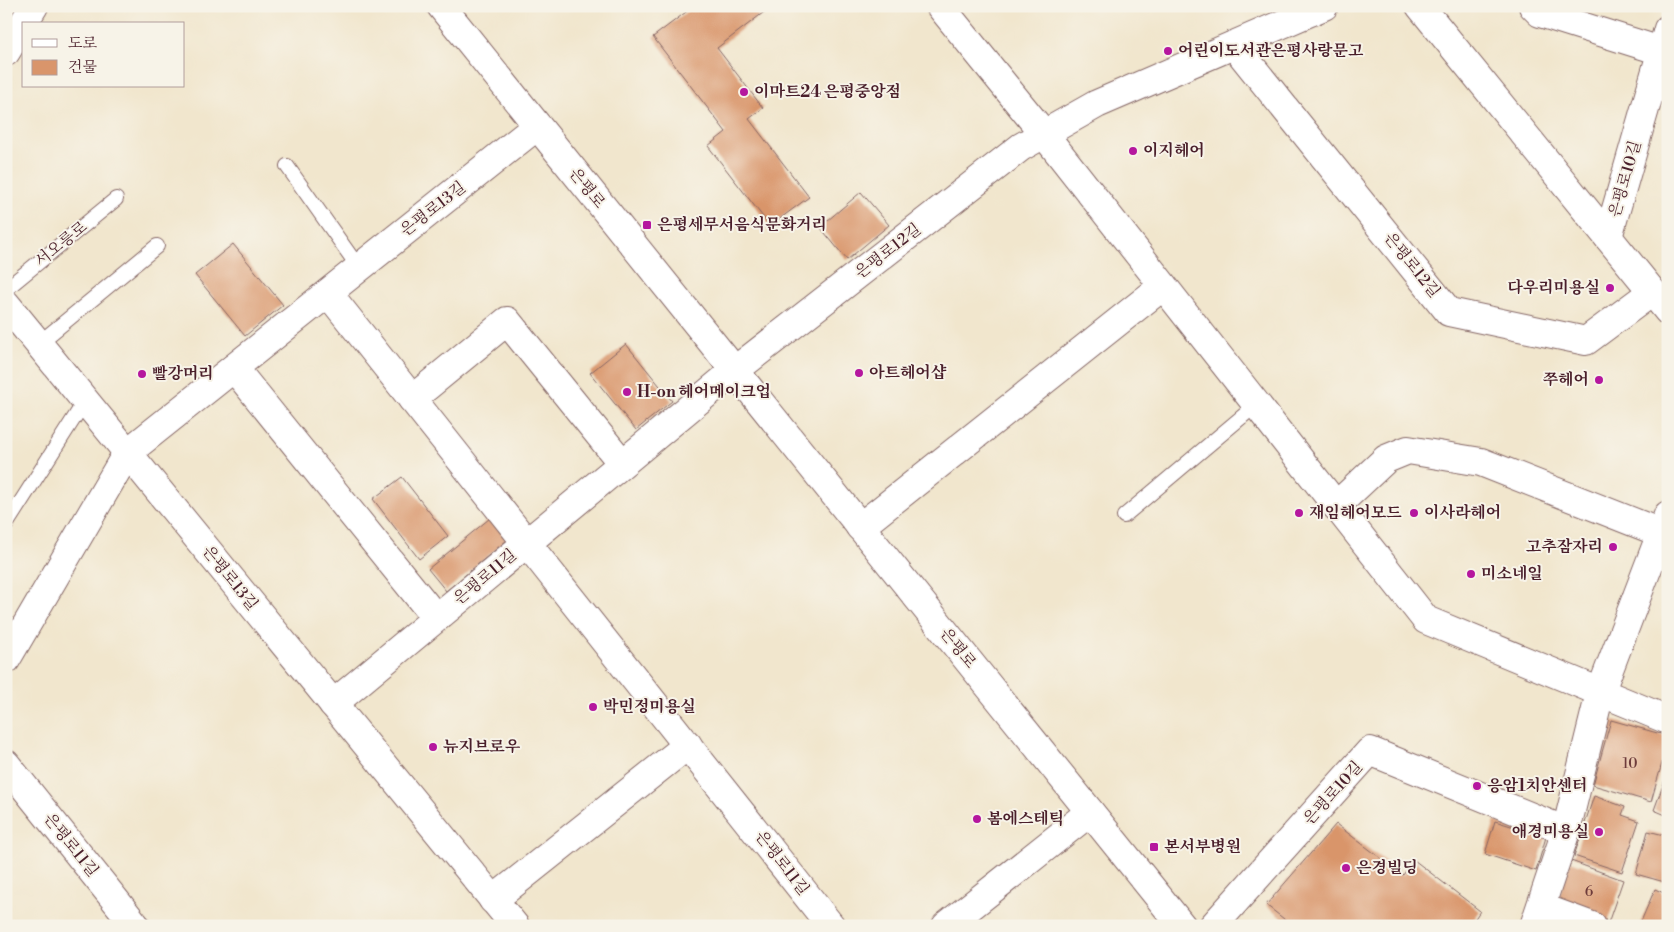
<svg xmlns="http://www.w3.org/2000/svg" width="1674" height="932" viewBox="0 0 1674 932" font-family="'Libre Bodoni','Noto Serif KR',serif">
<rect width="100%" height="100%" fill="#f7f3e8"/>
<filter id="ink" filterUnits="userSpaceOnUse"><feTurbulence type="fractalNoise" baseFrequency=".02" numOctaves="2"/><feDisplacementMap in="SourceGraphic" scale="10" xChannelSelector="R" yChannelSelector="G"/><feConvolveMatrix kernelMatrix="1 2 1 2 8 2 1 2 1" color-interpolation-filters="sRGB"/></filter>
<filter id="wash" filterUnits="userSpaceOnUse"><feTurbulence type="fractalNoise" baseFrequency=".0096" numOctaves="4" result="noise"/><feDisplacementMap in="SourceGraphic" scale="20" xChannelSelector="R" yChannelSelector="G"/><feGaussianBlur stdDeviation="1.12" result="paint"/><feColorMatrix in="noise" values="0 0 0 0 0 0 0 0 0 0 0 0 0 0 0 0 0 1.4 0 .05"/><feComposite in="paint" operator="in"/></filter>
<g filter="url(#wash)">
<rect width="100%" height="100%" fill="#f1e6cd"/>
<g id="blocks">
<g fill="#d9956b">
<polygon points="694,6 772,6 717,48 763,108 749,119 809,197 770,226 708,146 726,132 653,37"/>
<polygon points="861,192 889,225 847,260 820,227"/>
<polygon points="233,244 283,305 245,336 195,275"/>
<polygon points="626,344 672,401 636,430 590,373"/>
<polygon points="402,477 448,536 419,559 373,499"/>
<polygon points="495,514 513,535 446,591 428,569"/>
<polygon points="1611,720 1668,736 1668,742 1651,802 1593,785"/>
<polygon points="1666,777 1668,778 1668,816 1654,810"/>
<polygon points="1594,796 1625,807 1622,815 1639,821 1622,872 1574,856"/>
<polygon points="1495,821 1546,837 1536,871 1485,854"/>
<polygon points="1336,824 1403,875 1414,860 1480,911 1470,926 1293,926 1266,905"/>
<polygon points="1648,831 1668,836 1668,883 1636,874"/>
<polygon points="1571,861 1623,880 1608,923 1556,904"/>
<polygon points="1655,889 1668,895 1668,926 1639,926"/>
</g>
</g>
</g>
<g filter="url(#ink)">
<use href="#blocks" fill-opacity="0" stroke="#846564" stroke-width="1"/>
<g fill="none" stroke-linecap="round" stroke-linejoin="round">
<g stroke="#846564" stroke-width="16">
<g id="service">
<polyline points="287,166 359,268"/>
<polyline points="6,289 116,199"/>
<polyline points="38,344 157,246"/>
<polyline points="1124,516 1256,405"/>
<polyline points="6,525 85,401"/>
</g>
</g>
<g stroke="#846564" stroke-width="30">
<g id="minor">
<polyline points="940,6 1044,134 1426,620 1668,720"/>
<polyline points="1420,6 1668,311"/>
<polyline points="1533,6 1540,13 1661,51"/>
<polyline points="1234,45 1449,312 1586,341 1652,292"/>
<polyline points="1608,237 1668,29"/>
<polyline points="328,293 831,926"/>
<polyline points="6,304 515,926"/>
<polyline points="234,368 436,618"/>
<polyline points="412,399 507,321 622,463"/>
<polyline points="1336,506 1386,459 1408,450 1481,462 1661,533"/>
<polyline points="860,527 1163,286"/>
<polyline points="6,660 127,453 537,126"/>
<polyline points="333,704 734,371 1021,147 1097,104 1324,6"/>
<polyline points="6,764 136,926"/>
<polyline points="493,900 688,745"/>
<polyline points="1541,907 1592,926"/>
<polyline points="946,926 1090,812"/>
<polyline points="1213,926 1370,751 1566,831"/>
<polyline points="1534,926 1566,831 1600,693 1668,515"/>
</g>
</g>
<g stroke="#846564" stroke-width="30">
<g id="secondary">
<polyline points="441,6 1182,926"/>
<polyline points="6,52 34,6"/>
</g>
</g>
<use href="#service" stroke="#fff" stroke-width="14"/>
<use href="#minor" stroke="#fff" stroke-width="28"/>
<use href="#secondary" stroke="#fff" stroke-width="28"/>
</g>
</g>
<g fill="#b5179e" stroke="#f7f3e8" stroke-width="2">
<circle cx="1168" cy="51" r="5"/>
<circle cx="744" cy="92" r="5"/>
<circle cx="1133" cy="151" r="5"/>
<rect x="642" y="220" width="10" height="10" rx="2.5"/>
<circle cx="1610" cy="288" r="5"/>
<circle cx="859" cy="373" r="5"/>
<circle cx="142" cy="374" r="5"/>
<circle cx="1599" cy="380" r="5"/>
<circle cx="627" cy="392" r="5"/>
<circle cx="1299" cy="513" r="5"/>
<circle cx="1414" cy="513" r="5"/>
<circle cx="1613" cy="547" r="5"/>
<circle cx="1471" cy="574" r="5"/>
<circle cx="593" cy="707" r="5"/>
<circle cx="433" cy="747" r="5"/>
<circle cx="1477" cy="786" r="5"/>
<circle cx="977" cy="819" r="5"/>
<circle cx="1599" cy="832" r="5"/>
<rect x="1149" y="842" width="10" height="10" rx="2.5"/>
<circle cx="1346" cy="868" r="5"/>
</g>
<g text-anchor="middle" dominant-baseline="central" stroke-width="4" stroke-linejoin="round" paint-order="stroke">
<g font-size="14" fill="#6e3c3b">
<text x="1630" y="764">10</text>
<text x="1589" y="892">6</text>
</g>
<g font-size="16" font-weight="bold" fill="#4a1f2b" stroke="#f7f3e8" text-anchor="start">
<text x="1178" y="51">어린이도서관은평사랑문고</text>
<text x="754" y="92">이마트24 은평중앙점</text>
<text x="1143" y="151">이지헤어</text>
<text x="657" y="225">은평세무서음식문화거리</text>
<text x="1600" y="288" text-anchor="end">다우리미용실</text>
<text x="869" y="373">아트헤어샵</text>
<text x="152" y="374">빨강머리</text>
<text x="1589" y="380" text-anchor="end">쭈헤어</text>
<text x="637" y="392">H-on 헤어메이크업</text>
<text x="1309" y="513">재임헤어모드</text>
<text x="1424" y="513">이사라헤어</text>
<text x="1603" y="547" text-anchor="end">고추잠자리</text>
<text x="1481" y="574">미소네일</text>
<text x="603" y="707">박민정미용실</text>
<text x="443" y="747">뉴지브로우</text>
<text x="1487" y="786">응암1치안센터</text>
<text x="987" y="819">봄에스테틱</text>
<text x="1589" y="832" text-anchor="end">애경미용실</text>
<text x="1164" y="847">본서부병원</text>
<text x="1356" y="868">은경빌딩</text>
</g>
<g font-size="16" fill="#4a1f2b" stroke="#f7f3e8">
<text transform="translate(1625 179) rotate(-74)">은평로10길</text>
<text transform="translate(587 188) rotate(51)">은평로</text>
<text transform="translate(433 209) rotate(-38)">은평로13길</text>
<text transform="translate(61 244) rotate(-39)">서오릉로</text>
<text transform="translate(888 251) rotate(-38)">은평로12길</text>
<text transform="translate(1412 265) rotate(51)">은평로12길</text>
<text transform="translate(485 577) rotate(-40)">은평로11길</text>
<text transform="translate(230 578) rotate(51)">은평로13길</text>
<text transform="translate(958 648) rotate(51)">은평로</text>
<text transform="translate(1333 793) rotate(-48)">은평로10길</text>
<text transform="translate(71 845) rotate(51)">은평로11길</text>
<text transform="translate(782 863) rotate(52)">은평로11길</text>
</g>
</g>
<rect width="1674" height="932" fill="none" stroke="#f7f3e8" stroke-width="25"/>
<rect x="22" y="22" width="162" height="65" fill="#f7f3e8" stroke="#b29e9c"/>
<rect x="32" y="39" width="25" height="8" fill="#ffffff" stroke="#b29e9c"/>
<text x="68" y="48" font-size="15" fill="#4a1f2b">도로</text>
<rect x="32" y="60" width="25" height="15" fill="#d9956b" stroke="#b29e9c"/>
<text x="68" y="72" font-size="15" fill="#4a1f2b">건물</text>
</svg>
